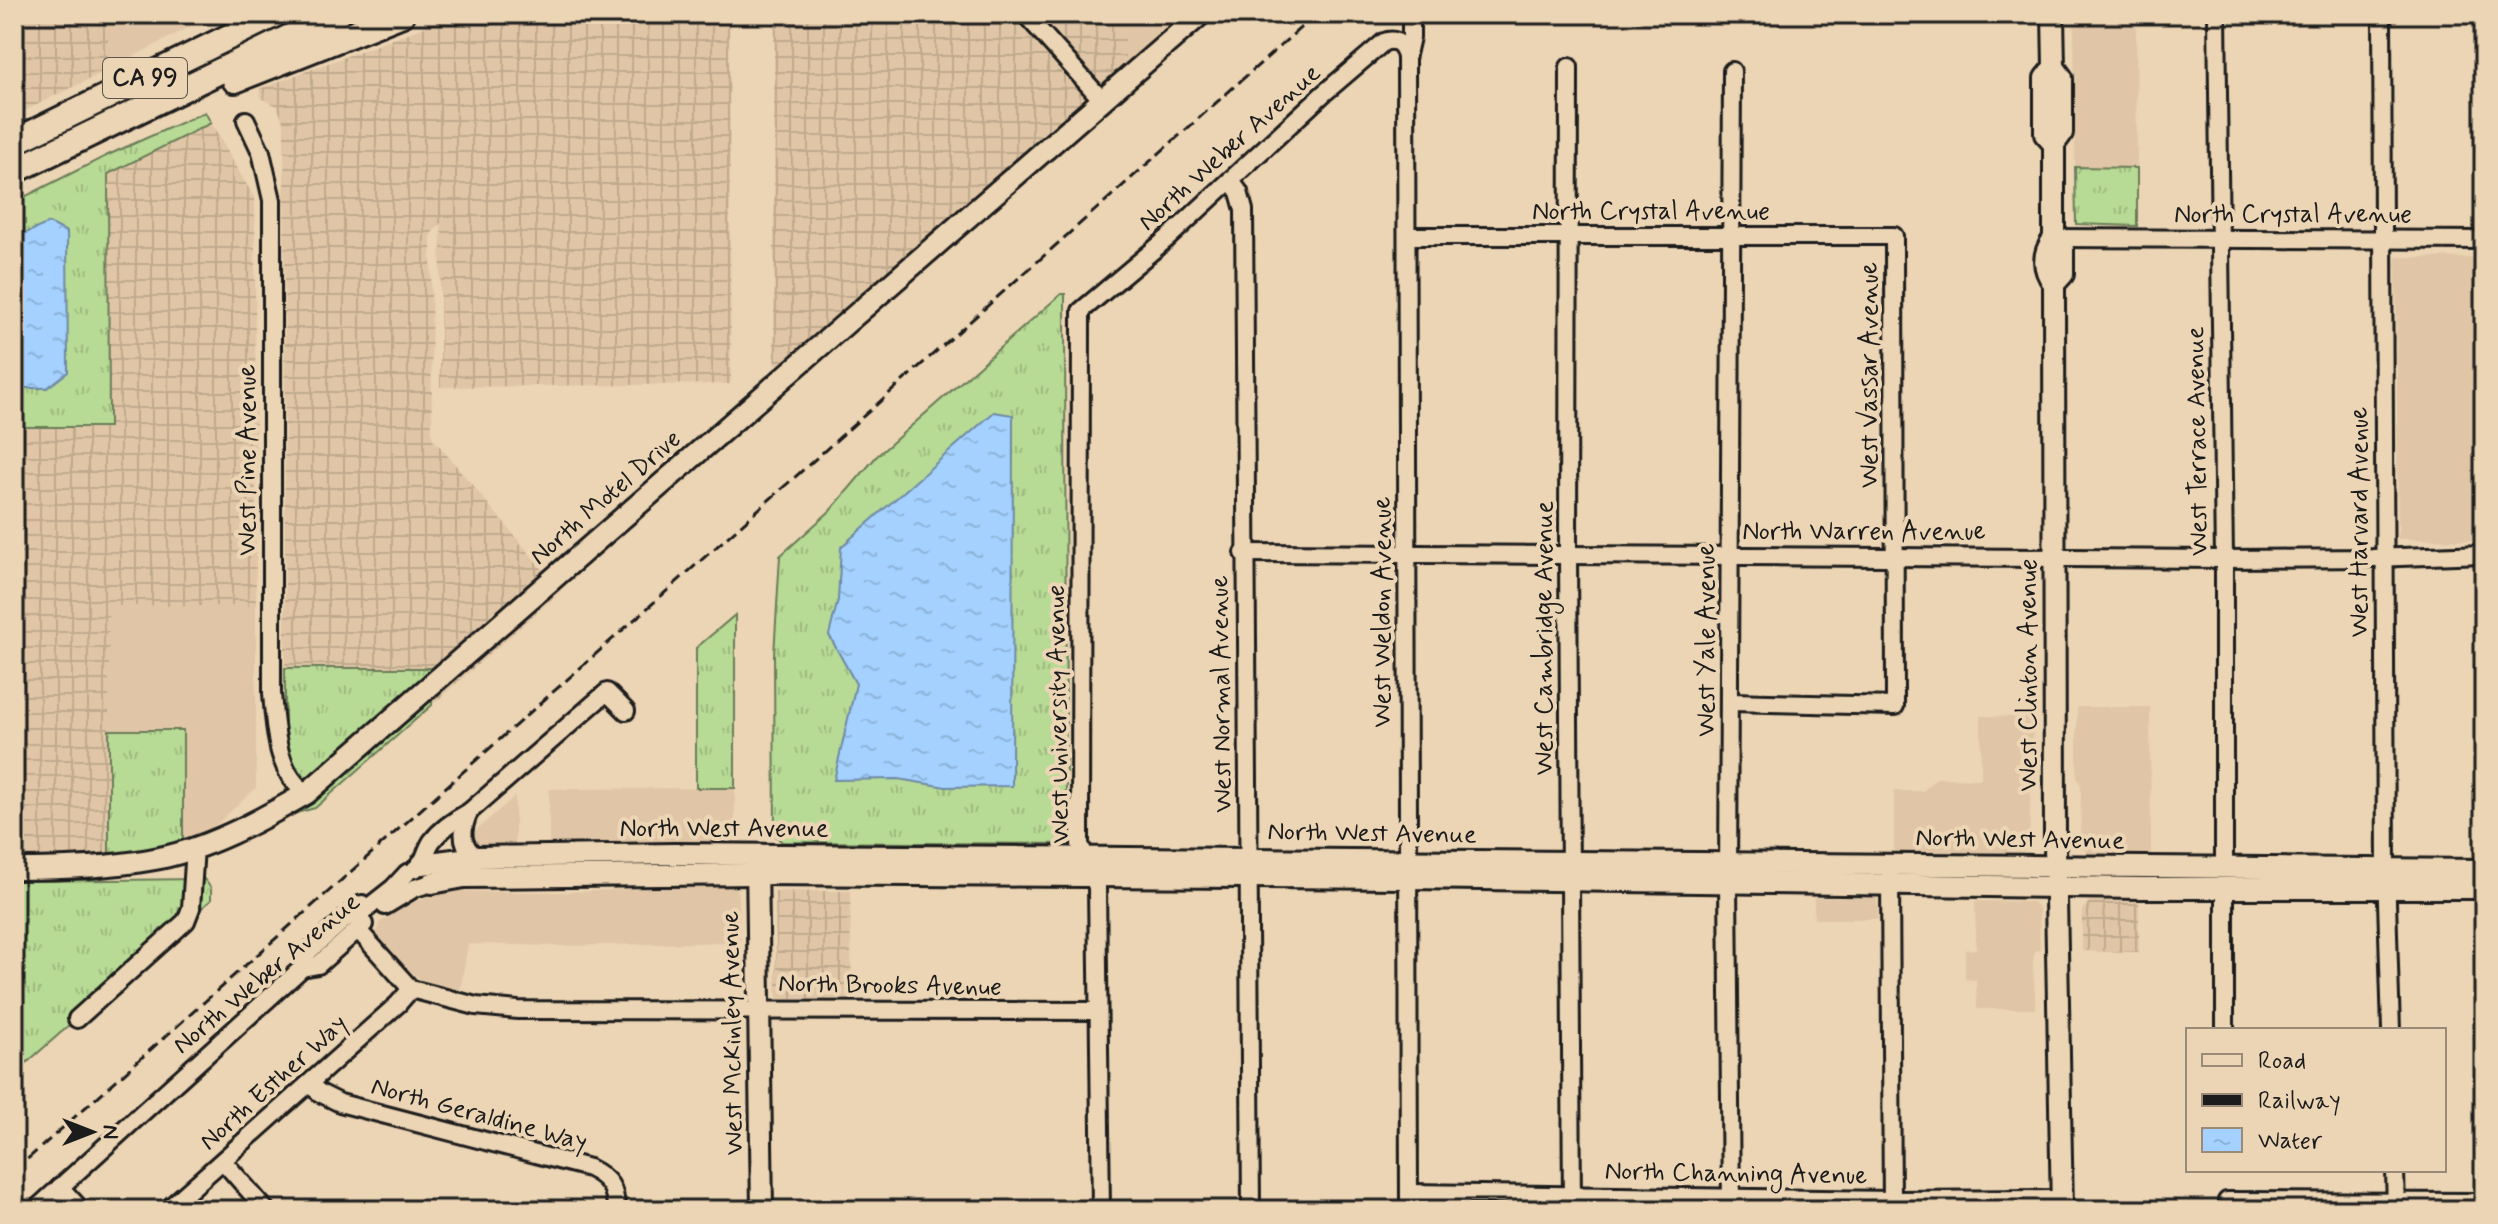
<svg xmlns="http://www.w3.org/2000/svg" width="2498" height="1224" viewBox="0 0 2498 1224" font-family="Mynerve,sans-serif">
<defs>
<pattern id="industrial-grid" width="8" height="8" patternUnits="userSpaceOnUse" patternTransform="scale(2)"><rect width="8" height="8" fill="#e0c6a6"/><path d="M0 4h8M4 0v8" fill="none" stroke="#c0aa8e"/></pattern>
<pattern id="grass-tufts" width="24" height="20" patternUnits="userSpaceOnUse" patternTransform="scale(2)"><rect width="24" height="20" fill="#b7da94"/><path d="M3 7l-1-3M5 7V3M7 7l1-3M15 17l-1-3M17 17v-4M19 17l1-3" fill="none" stroke="#9dba7f"/></pattern>
<pattern id="water-ripples" width="26" height="14" patternUnits="userSpaceOnUse" patternTransform="scale(2)"><rect width="26" height="14" fill="#a4d1ff"/><path d="M2 4q2-2 4 0t4 0M15 11q2-2 4 0t4 0" fill="none" stroke="#8db3da"/></pattern>
</defs>
<rect width="100%" height="100%" fill="#ecd5b4"/>
<filter id="ink" filterUnits="userSpaceOnUse"><feTurbulence type="fractalNoise" baseFrequency=".0125" numOctaves="2"/><feDisplacementMap in="SourceGraphic" scale="16" xChannelSelector="R" yChannelSelector="G"/><feConvolveMatrix kernelMatrix="1 2 1 2 8 2 1 2 1" color-interpolation-filters="sRGB"/></filter>
<g filter="url(#ink)">
<g fill="#e0c6a6">
<polygon points="108,14 214,14 108,70"/>
<polygon points="1125,14 1213,14 1125,92"/>
<polygon points="2074,14 2136,14 2137,168 2075,167"/>
<polygon points="2396,257 2484,258 2484,540 2398,539"/>
<polygon points="109,606 256,606 256,788 183,855 183,730 109,730"/>
<polygon points="2077,707 2150,707 2151,856 2091,856 2080,846 2081,786 2077,777"/>
<polygon points="1981,716 2033,717 2029,846 2022,853 1894,852 1894,791 1923,791 1936,778 1981,779"/>
<polygon points="735,788 735,835 729,842 549,844 549,789"/>
<polygon points="515,796 515,846 477,847 472,838 475,831"/>
<polygon points="730,886 737,889 739,896 740,942 562,946 468,944 460,992 420,979 408,970 378,937 377,931 379,923 403,907 434,894 449,891 561,892"/>
<polygon points="1814,898 1877,898 1878,919 1814,919"/>
<polygon points="1975,901 2033,902 2039,908 2040,950 2034,951 2033,968 2036,1009 1977,1009 1976,980 1965,979 1965,950 1976,949"/>
</g>
<g fill="url(#industrial-grid)">
<polygon points="14,14 108,14 108,70 14,116"/>
<polygon points="459,14 729,14 731,384 440,387 441,223 431,234 432,437 561,591 432,705 432,668 285,668 284,124 277,106 261,98 259,89"/>
<polygon points="774,14 1125,14 1125,92 821,361 780,368 774,361"/>
<polygon points="211,123 255,199 256,606 109,606 109,855 14,856 14,427 108,427 108,174"/>
<polygon points="775,891 850,891 852,999 777,999"/>
<polygon points="2090,901 2139,902 2139,952 2082,951 2082,910"/>
</g>
<g fill="url(#grass-tufts)" stroke="#6a7b58" stroke-width="2">
<polygon points="205,112 211,123 108,174 109,427 14,427 14,202 108,155"/>
<polygon points="2075,167 2137,168 2137,226 2076,224"/>
<polygon points="1061,294 1065,294 1066,844 782,842 775,835 774,655 780,556 830,511 876,457"/>
<polygon points="735,615 735,788 696,788 696,648"/>
<polygon points="285,668 432,668 432,705 315,808 285,816"/>
<rect x="109" y="730" width="74" height="125"/>
<polygon points="204,879 211,888 211,900 14,1074 14,881"/>
</g>
<g fill="url(#water-ripples)" stroke="#6e89a4" stroke-width="2">
<polygon points="49,223 67,232 68,372 47,388 14,388 14,238"/>
<polygon points="994,412 1013,415 1012,786 946,787 898,779 834,780 856,684 829,635 838,600 841,547"/>
</g>
<g fill="none" stroke-linecap="round" stroke-linejoin="round">
<g stroke="#1c1c1c" stroke-width="22">
<g id="minor">
<polyline points="1025,14 1102,100"/>
<polyline points="2217,14 2224,559 2224,867"/>
<polyline points="2382,14 2386,869 2391,1030"/>
<polyline points="1569,67 1568,554 1572,1210"/>
<path d="M246,120l15,32 11,48v493c3,33 4,81 35,100"/>
<polyline points="1231,181 1239,192 1244,210 1251,1210"/>
<polyline points="1407,236 1894,236 1895,706 1731,702"/>
<polyline points="2054,238 2484,240"/>
<polyline points="1244,553 2224,559 2373,558 2484,554"/>
<path d="M469,812c-8,18 -9,34 8,45"/>
<path d="M415,869c11,-7 10,-18 17,-28 9,-12 24,-22 37,-29l138,-120 19,19"/>
<polyline points="407,873 393,888 360,914 358,930 411,989 476,1006 518,1010 1098,1011"/>
<polyline points="1890,876 1892,1208"/>
<polyline points="2225,888 2225,1030"/>
<polyline points="385,906 415,888 432,883"/>
<polyline points="302,968 308,952 362,904"/>
<polyline points="77,1019 186,921 191,908 195,847"/>
<path d="M309,1084l11,9 20,10 249,65c20,10 27,20 27,42"/>
<polyline points="223,1161 266,1210"/>
<polyline points="2395,1170 2396,1210"/>
<polyline points="60,1187 81,1210"/>
<polyline points="1409,1193 1892,1200 2062,1199"/>
<polyline points="35,1210 302,968 318,965 364,924"/>
<polyline points="167,1210 398,1004 411,989"/>
<path d="M1101,1210l-4,-323 -17,-43 1,-533 88,-74 154,-143 61,-52c14,-5 21,5 22,17"/>
<polyline points="1409,1210 1406,59 1411,37 1411,14"/>
<polyline points="1731,1210 1728,882 1732,71"/>
<polyline points="2227,1210 2227,1201 2484,1202"/>
</g>
</g>
<g stroke="#1c1c1c" stroke-width="26">
<g id="major">
<polyline points="2053,14 2054,67 2062,78 2062,133 2054,144 2054,238 2063,249 2063,274 2054,284"/>
<polyline points="2054,144 2045,134 2045,78 2054,67"/>
<path d="M2054,238c-12,16 -12,30 0,46l1,562 7,364"/>
<polyline points="757,862 762,1210"/>
<polyline points="422,864 477,857 674,854 2484,870"/>
<path d="M14,869c40,0 96,-2 135,-9 56,-9 110,-39 158,-67l894,-779"/>
<polyline points="432,883 464,877 757,874 1408,878 2142,888 2484,888"/>
</g>
</g>
<g stroke="#1c1c1c" stroke-width="30">
<g id="highway">
<polyline points="235,80 402,14"/>
<polyline points="14,142 276,14"/>
<polyline points="14,171 337,14"/>
</g>
</g>
<use href="#minor" stroke="#ecd5b4" stroke-width="16"/>
<use href="#major" stroke="#ecd5b4" stroke-width="20"/>
<use href="#highway" stroke="#ecd5b4" stroke-width="24"/>
<polyline stroke="#1c1c1c" stroke-width="3" stroke-dasharray="12 6" stroke-linecap="butt" points="14,1171 1316,14"/>
</g>
</g>
<g text-anchor="middle" dominant-baseline="central" stroke-width="8" stroke-linejoin="round" paint-order="stroke">
<rect fill="#ecd5b4" stroke="#5a544a" stroke-width="2" x="103" y="58" width="84" height="40" rx="6"/>
<g font-size="24" font-weight="bold" fill="#1c1c1c">
<text x="145" y="78">CA 99</text>
</g>
<g font-size="26" fill="#1c1c1c" stroke="#ecd5b4">
<text transform="translate(1230 148) rotate(-42)">North Weber Avenue</text>
<text x="1651" y="212">North Crystal Avenue</text>
<text x="2293" y="215">North Crystal Avenue</text>
<text transform="translate(1870 375) rotate(-90)">West Vassar Avenue</text>
<text transform="translate(2198 441) rotate(-91)">West Terrace Avenue</text>
<text transform="translate(248 460) rotate(-90)">West Pine Avenue</text>
<text transform="translate(606 498) rotate(-41)">North Motel Drive</text>
<text transform="translate(2360 522) rotate(-90)">West Harvard Avenue</text>
<text x="1864" y="532">North Warren Avenue</text>
<text transform="translate(1383 612) rotate(-90)">West Weldon Avenue</text>
<text transform="translate(1545 638) rotate(-90)">West Cambridge Avenue</text>
<text transform="translate(1707 640) rotate(-90)">West Yale Avenue</text>
<text transform="translate(2029 675) rotate(-90)">West Clinton Avenue</text>
<text transform="translate(1222 694) rotate(-91)">West Normal Avenue</text>
<text transform="translate(1059 714) rotate(-91)">West University Avenue</text>
<text x="724" y="829">North West Avenue</text>
<text transform="translate(1372 834) rotate(1)">North West Avenue</text>
<text transform="translate(2020 840) rotate(1)">North West Avenue</text>
<text transform="translate(267 974) rotate(-40)">North Weber Avenue</text>
<text transform="translate(890 986) rotate(1)">North Brooks Avenue</text>
<text transform="translate(733 1033) rotate(-91)">West McKinley Avenue</text>
<text transform="translate(274 1083) rotate(-42)">North Esther Way</text>
<text transform="translate(479 1115) rotate(15)">North Geraldine Way</text>
<text transform="translate(1736 1174) rotate(1)">North Channing Avenue</text>
</g>
</g>
<rect width="2498" height="1224" fill="none" stroke="#ecd5b4" stroke-width="48"/>
<rect x="24" y="24" width="2450" height="1176" fill="none" stroke="#1c1c1c" stroke-width="3" filter="url(#ink)"/>
<rect x="2186" y="1028" width="260" height="144" fill="#ecd5b4" stroke="#998b77" stroke-width="2"/>
<rect x="2202" y="1054" width="40" height="12" fill="#ecd5b4" stroke="#998b77" stroke-width="2"/>
<text x="2258" y="1068" font-size="24" fill="#1c1c1c">Road</text>
<rect x="2202" y="1094" width="40" height="12" fill="#1c1c1c" stroke="#998b77" stroke-width="2"/>
<text x="2258" y="1108" font-size="24" fill="#1c1c1c">Railway</text>
<rect x="2202" y="1128" width="40" height="24" fill="url(#water-ripples)" stroke="#998b77" stroke-width="2"/>
<text x="2258" y="1148" font-size="24" fill="#1c1c1c">Water</text>
<g transform="translate(92 1132) rotate(90)" stroke="#ecd5b4" stroke-width="6" paint-order="stroke">
<path d="M0-6L14 30L0 20L-14 30Z" fill="#1c1c1c"/>
<text y="-12" font-size="22" font-weight="bold" text-anchor="middle" fill="#1c1c1c">N</text>
</g>
</svg>
